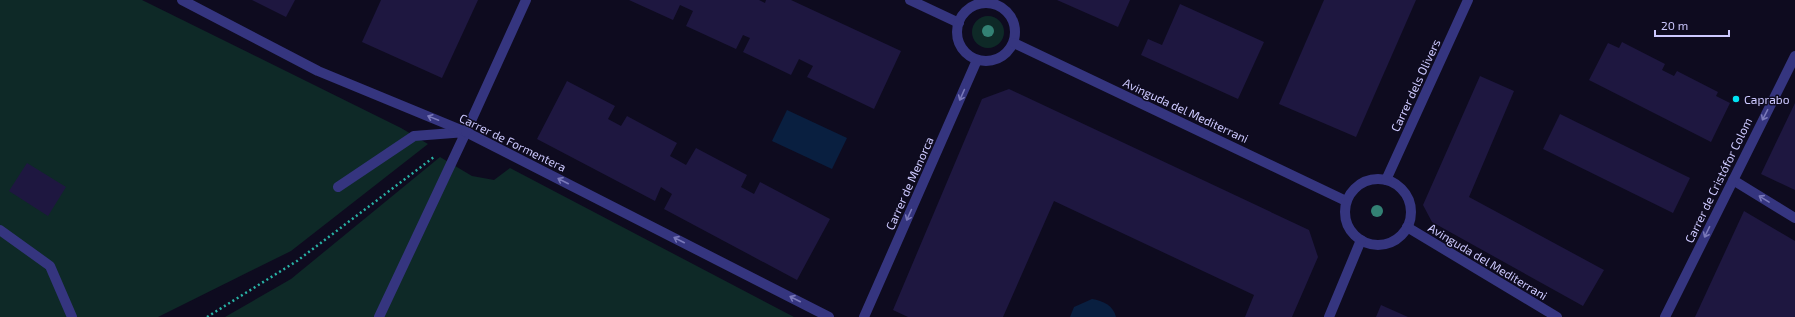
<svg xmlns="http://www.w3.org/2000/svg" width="1795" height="317" viewBox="0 0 1795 317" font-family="'Exo 2',sans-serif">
<rect width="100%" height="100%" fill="#0e0b1f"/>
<g fill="#0e2927">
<polygon points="0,0 142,0 401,128 428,144 291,251 158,317 0,317"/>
<circle cx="988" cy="32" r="16"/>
<polygon points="440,157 472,176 494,180 510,168 794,317 225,317 291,279"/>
</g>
<g fill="#091f40">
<polygon points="787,110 847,138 832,169 772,141"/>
<path d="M1092,299c11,2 21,6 24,18h-46l4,-10z"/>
</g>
<g fill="#1e1740">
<polygon points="252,0 295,0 286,17"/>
<polygon points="381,0 478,0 442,78 362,42"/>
<polygon points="629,0 759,0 765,3 766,0 791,0 901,51 874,109 807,77 813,66 799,59 791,75 743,52 750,38 743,35 736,49 686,26 693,11 680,5 673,20"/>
<polygon points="1057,0 1130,0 1118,27"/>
<polygon points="1324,0 1416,0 1356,137 1279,104"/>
<polygon points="1180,4 1264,42 1238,99 1141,55 1148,39 1162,45"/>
<polygon points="1622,42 1665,64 1662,70 1674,76 1677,71 1718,92 1716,96 1730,103 1711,142 1589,80 1608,43 1619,48"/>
<polygon points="1480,76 1514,91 1469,197 1604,270 1583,306 1432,222 1423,205"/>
<polygon points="567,81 615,106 608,119 621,126 627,116 677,143 670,156 686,165 696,148 747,175 741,187 754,194 760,182 830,219 797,280 664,209 672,194 661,187 655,201 537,139"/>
<polygon points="1009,89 1309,230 1318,257 1292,317 1245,317 1254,295 1054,201 1003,317 908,317 893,310 982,99"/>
<polygon points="1795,103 1795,190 1761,174"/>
<polygon points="1560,114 1690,178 1673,213 1543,149"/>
<polygon points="27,163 66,187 48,216 9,191"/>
<polygon points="1744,211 1795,241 1795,317 1695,317"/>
<polygon points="1381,305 1408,317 1376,317"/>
</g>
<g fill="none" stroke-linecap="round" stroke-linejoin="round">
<polyline stroke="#29b3a6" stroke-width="2.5" stroke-dasharray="2 3" stroke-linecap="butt" points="207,317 297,261 434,157"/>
<g stroke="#35357f" stroke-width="10">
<polyline points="338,187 414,136 466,132 379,317"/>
<polyline points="0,230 50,266 72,317"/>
</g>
<g stroke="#35357f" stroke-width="10">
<polyline points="182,0 318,71 466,132 829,317"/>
<polyline points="910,0 959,23"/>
<circle cx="986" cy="32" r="29"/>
<polyline points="1014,43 1346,201"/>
<polyline points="466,132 526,0"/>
<circle cx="1378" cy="212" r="33"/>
<polyline points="1386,180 1468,0"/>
<polyline points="1733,180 1795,218"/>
<polyline points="1407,227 1557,317"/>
<polyline points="864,317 977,60"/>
<polyline points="1329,317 1361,240"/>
<polyline points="1665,317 1795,56"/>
</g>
</g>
<g fill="#338174">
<circle cx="988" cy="31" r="6"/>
<circle cx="1377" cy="211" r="6"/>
</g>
<defs><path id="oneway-shaft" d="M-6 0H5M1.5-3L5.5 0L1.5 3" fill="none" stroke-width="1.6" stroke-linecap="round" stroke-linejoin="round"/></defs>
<g stroke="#7978b9">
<use href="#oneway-shaft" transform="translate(962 95) rotate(114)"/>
<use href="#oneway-shaft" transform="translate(1765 115) rotate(117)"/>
<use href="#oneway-shaft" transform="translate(433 118) rotate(-158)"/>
<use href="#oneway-shaft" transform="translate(563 181) rotate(-153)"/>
<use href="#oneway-shaft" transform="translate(1764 199) rotate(-148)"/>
<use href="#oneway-shaft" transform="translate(909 215) rotate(114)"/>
<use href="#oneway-shaft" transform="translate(1707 232) rotate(116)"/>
<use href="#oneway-shaft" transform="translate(679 240) rotate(-153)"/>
<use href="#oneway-shaft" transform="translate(795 299) rotate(-153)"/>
</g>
<circle fill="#00e4f4" stroke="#0e0b1f" stroke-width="1.5" cx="1736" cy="99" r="4"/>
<g text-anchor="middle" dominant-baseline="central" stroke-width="3" stroke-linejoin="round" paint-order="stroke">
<g font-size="12" fill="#cdc9ff" stroke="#0e0b1f">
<text transform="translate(1415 85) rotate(-65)">Carrer dels Olivers</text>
<text transform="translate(1186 110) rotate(25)">Avinguda del Mediterrani</text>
<text transform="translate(513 142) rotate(26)">Carrer de Formentera</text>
<text transform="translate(1718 180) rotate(-64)">Carrer de Cristófor Colom</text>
<text transform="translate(909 183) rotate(-66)">Carrer de Menorca</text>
<text transform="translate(1488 261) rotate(31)">Avinguda del Mediterrani</text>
</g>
<g font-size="12" fill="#cdc9ff" stroke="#0e0b1f" text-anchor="start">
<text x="1744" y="99">Caprabo</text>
</g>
</g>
<path d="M1655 30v6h74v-6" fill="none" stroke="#cdc9ff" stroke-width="2"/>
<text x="1661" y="30" font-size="12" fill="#cdc9ff" stroke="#0e0b1f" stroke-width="3" paint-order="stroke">20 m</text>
</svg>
